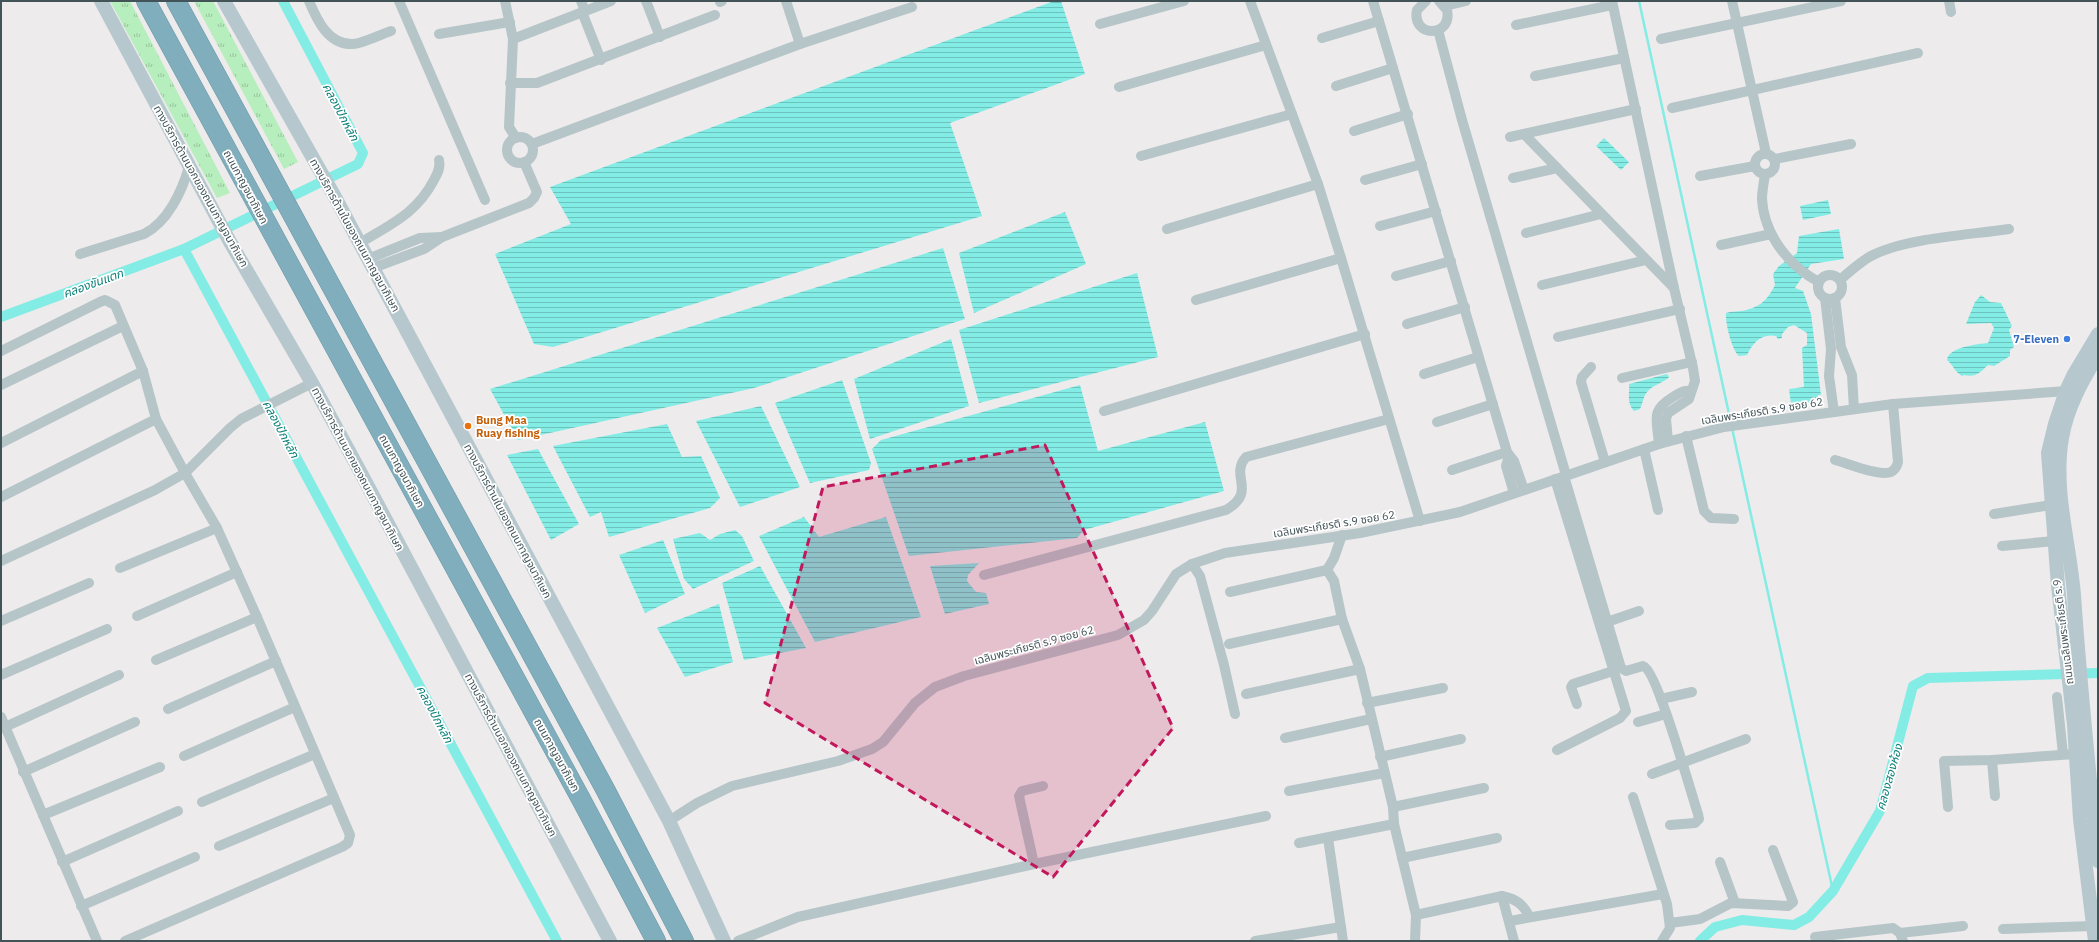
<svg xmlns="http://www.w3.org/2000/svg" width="2099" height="942" viewBox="0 0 2099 942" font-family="'IBM Plex Sans','Noto Sans Thai',sans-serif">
<defs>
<pattern id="grass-tufts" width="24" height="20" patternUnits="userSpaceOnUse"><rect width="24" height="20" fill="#b7eebd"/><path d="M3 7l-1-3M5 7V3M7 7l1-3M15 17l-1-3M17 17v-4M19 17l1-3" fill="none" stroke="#96c39c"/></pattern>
<pattern id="water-rules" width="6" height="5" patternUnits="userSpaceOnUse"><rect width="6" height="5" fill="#82ece5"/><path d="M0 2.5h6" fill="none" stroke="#6cc2bc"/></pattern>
</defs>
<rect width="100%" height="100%" fill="#eeebec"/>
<g fill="url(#grass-tufts)">
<polygon points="110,1 130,1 230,193 217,198"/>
<polygon points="194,1 213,1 298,162 284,169"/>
</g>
<g fill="url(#water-rules)">
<polygon points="1054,1 1061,1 1085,74 950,123 982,216 553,347 534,344 495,254 571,224 550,187"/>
<polygon points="1604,138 1629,162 1621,170 1596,146"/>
<polygon points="1828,200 1831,214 1803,220 1800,206"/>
<polygon points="1065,212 1086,264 974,313 959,253"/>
<path d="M1839,229l5,30 -33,5 -16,24 8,3 8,23 10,81h-3v6l-27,3 -2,-15 15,-2 -2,-39 5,-3v-12l-13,-8 -6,2 -6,7v4l-4,1 -2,-3c-14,-3 -23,6 -29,19l-8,1c-7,-6 -14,-33 -13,-43 6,-2 9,-1 15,-2 18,-3 26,-10 34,-26l-2,-11 6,-8 18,-13 2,-17z"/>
<polygon points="943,248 965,319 754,388 518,440 490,389"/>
<polygon points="1137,273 1158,357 979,403 959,330"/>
<path d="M1981,295l9,7 11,1 11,23 -3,4 5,17 -4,3v6l-16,10 -6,-1c-7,7 -13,13 -24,10l-2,1c-7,-4 -9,-11 -15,-16 1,-13 31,-16 41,-17l6,-15 -3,-5 -25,1 9,-22z"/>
<polygon points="951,339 969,406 870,439 854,379"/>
<path d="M1667,374l2,3c-2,4 -16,8 -21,14 -5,5 -5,12 -8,18l-6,2c-8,-8 -4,-19 -5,-27z"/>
<polygon points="842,380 871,463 869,470 810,483 775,403"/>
<polygon points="1080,385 1098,451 1205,422 1224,491 1084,530 1077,538 909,556 872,449 881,440"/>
<polygon points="761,406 800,487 740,507 696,421"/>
<polygon points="667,424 682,457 701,456 720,498 710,508 609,537 601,512 590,517 553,446"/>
<polygon points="538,449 579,524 551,540 507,455"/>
<polygon points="804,517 819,537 886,517 921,617 815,642 759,536"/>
<polygon points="735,530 742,536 754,561 693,589 684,579 673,539 700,533 710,540 720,534"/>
<polygon points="663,540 685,594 645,613 619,555"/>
<polygon points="979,563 968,575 967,581 976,592 986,593 989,604 945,614 930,566"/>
<polygon points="760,566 806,648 744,660 722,583"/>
<polygon points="719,604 733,662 685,677 657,628"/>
</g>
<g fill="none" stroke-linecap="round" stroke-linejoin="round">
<g stroke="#82ece5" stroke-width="2.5">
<polyline points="1639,1 1731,423"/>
<polyline points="1732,428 1833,891"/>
</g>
<g stroke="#82ece5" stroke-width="10">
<polyline points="184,249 557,941"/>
<polyline points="1,317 184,249 358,164 363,153 283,1"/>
<polyline points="1700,941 1715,927 1742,920 1794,925 1809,917 1833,891 1880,811 1913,686 1928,678 2098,673"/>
</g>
<g stroke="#6c99a7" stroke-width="20">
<g id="motorway">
<polyline points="146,1 582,801 656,941"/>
<polyline points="176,1 605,789 684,941"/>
</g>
</g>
<g stroke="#b6c5c8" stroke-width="10">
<path d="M309,1c8,19 19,44 44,43 9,0 28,-10 38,-13"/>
<polyline points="399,1 485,200"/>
<polyline points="505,1 513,39 509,127 516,138"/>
<polyline points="581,1 585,11"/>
<polyline points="646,1 660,37"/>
<polyline points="786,1 800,44"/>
<polyline points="1250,1 1318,184 1341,258 1420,521"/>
<polyline points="1373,1 1507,452 1514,461 1524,490"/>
<path d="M1426,1l-9,9c-6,28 36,28 30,0l-8,-9"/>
<polyline points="1612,1 1674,288 1693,368 1695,381 1689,399 1668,413 1666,419 1668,441"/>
<polyline points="1732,1 1766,153"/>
<polyline points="1949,1 1951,12"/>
<polyline points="720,2 722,1"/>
<polyline points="1445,6 1466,1"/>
<polyline points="582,12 601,60"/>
<polyline points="1100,24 1184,1"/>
<polyline points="1516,25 1612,5"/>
<polyline points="1438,30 1462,120 1566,475"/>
<polyline points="439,34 510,22"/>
<polyline points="1322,38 1379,21"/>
<polyline points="513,39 611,1"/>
<polyline points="1661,39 1841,1"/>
<polyline points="1535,76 1624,58"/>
<polyline points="510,83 537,83 715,15"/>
<polyline points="1336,86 1393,68"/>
<polyline points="1119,87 1266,45"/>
<polyline points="1672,108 1918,53"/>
<polyline points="1354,131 1408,114"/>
<polyline points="1524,134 1674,288"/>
<polyline points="1510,137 1636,109"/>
<circle cx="520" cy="150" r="13"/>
<polyline points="532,144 800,44 912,7"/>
<circle cx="1765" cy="164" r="10"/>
<polyline points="1141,156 1292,114"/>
<polyline points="1775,159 1851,144"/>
<path d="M1765,174c-1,8 -3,17 -3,25 2,36 27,67 57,83"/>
<polyline points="1700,176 1755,166"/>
<polyline points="1513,178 1557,168"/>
<polyline points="1365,180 1422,164"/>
<polyline points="1380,226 1436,211"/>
<polyline points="1167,229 1318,184"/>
<polyline points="1526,233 1601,214"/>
<path d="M360,243c31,-19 56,-29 74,-63 3,-6 7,-12 5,-20"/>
<polyline points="1721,245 1771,234"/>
<path d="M80,254l64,-20c24,-12 38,-43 45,-67"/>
<polyline points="368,259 420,238 442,237"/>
<polyline points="373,268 424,249 442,237 529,203 534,198 537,192 524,162"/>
<circle cx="1830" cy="287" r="12"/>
<polyline points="1396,276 1451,261"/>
<path d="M1840,280c10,-9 20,-18 31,-24 33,-18 99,-21 138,-27"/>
<polyline points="1542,285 1646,260"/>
<polyline points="1825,298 1831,349 1829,376 1834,412"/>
<polyline points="1835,298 1841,347 1852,375 1854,409"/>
<polyline points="1196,300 1341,258"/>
<polyline points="1407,324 1465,307"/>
<polyline points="1558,337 1680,309"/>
<polyline points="1,351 100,302 105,300 115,305 143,371 156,419 185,473 217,528 257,617 350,835 348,843 342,847 125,941"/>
<polyline points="1591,367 1582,377 1581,382 1605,462"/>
<polyline points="1424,374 1478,357"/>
<polyline points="1622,378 1692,362"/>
<polyline points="1,385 123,326"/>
<polyline points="1104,411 1365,334"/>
<polyline points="1437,422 1493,404"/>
<polyline points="1686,436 1704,511 1711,518 1734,519"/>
<polyline points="1,443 143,371"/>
<path d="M1659,444c-2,-25 -9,-33 14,-47 7,-4 10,-7 18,-6"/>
<polyline points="1644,449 1658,510"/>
<polyline points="1509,456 1506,466 1514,493"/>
<path d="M1835,460c12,3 45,17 56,12 4,-2 6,-6 7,-10l-5,-58"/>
<polyline points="1452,470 1507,452"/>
<path d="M1564,476l57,192 5,3 17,-5c14,4 48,127 55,148l1,5 -4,4 -25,2"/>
<polyline points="1555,479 1626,711 1620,718 1557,750"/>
<polyline points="1,497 156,419"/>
<polyline points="1994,514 2051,505"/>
<polyline points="2002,546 2054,541"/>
<polyline points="1,561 155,490 185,473 230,428 241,419 312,383"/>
<polyline points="1192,564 1200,576 1224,665 1235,714"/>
<polyline points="120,568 217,528"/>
<polyline points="1327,570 1334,558 1342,535"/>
<path d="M984,575l242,-65c32,-19 3,-34 20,-53l143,-38"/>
<polyline points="1230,592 1327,570 1334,581 1342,619 1360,669 1393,807 1394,824 1416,915 1415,941"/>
<polyline points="137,616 237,572"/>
<polyline points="1,621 89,583"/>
<polyline points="1607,622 1639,611"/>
<polyline points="1229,644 1342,619"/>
<polyline points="156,660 257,617"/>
<polyline points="1,675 107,629"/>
<polyline points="1246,694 1360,669"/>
<polyline points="2057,697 2063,754"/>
<polyline points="1661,699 1692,692"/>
<polyline points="1367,703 1443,688"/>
<polyline points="1577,704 1571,687 1573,684 1613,671"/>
<polyline points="168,709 276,661"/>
<polyline points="1,717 97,941"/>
<polyline points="1638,722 1666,714"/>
<polyline points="5,727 119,675"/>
<polyline points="1285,738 1371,719"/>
<polyline points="184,756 295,707"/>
<polyline points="1380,757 1461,739"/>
<polyline points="1992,760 1995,796"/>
<polyline points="23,772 135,722"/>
<polyline points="1652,774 1746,739"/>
<polyline points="1289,791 1384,773"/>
<polyline points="1633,797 1667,904 1670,928 1662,941"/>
<polyline points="202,802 315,754"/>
<polyline points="1393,807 1484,788"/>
<polyline points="1948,807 1944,761 1992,760 2075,754"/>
<polyline points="43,815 160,767"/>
<polyline points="669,821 697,803 732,786 838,761 872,749 883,742 915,703 935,687 964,676 1118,635 1144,620 1152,611 1176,574 1192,564 1225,553 1360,533 1460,512 1659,444 1724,427 1893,404 2066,391"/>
<polyline points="1328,838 1343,941"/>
<polyline points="1299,843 1394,824"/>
<polyline points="219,846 334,798"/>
<polyline points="1402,858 1497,838"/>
<polyline points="62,862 178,811"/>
<polyline points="1720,862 1735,903"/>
<polyline points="1034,864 1019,796 1022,791 1043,786"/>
<polyline points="1502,896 1514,941"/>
<polyline points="81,906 195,857"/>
<path d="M1416,915l86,-19c14,3 21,8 27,20"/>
<polyline points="1510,921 1663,894"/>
<polyline points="1670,923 1700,919 1731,903 1788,906 1793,902 1773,850"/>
<polyline points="2003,929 2093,926"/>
<polyline points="1900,933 1963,926"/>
<polyline points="1815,937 1893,928 1900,933 1903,941"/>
<polyline points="738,941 798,917 1034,864 1266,816"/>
<polyline points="1255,941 1341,927"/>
</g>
<g stroke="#b6c8ce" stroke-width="14">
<polyline points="101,1 230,242 312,383 362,475 610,941"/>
<polyline points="224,1 335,197 669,821 724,941"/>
<path d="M2098,355c-16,26 -31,53 -36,83 -9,52 8,106 12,157 6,89 15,177 24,266"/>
<polyline points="2095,941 2080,819 2074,725 2058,586 2048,453 2055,424 2066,391 2074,374 2098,334"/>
</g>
<use href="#motorway" stroke="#81aebc" stroke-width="19"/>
</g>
<path fill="#c2185b" fill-opacity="0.2" stroke="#c2185b" stroke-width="3" stroke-dasharray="8 5" stroke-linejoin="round" d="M1045,445l128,283 -120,149 -288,-174 58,-216z"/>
<circle fill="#3f7fe0" stroke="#fff" stroke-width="1.5" cx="2067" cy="339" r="4"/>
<circle fill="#e8710a" stroke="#fff" stroke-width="1.5" cx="468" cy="426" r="4"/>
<g text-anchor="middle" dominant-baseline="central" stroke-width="3.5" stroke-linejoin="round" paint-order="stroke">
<g font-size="11" fill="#435458" stroke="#fff">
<text transform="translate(201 186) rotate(61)">ทางบริการด้านนอกของถนนกาญจนาภิเษก</text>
<text transform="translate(246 187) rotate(62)">ถนนกาญจนาภิเษก</text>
<text transform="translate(355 235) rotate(61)">ทางบริการด้านในของถนนกาญจนาภิเษก</text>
<text transform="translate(1762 411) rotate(-9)">เฉลิมพระเกียรติ ร.9 ซอย 62</text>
<text transform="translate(358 469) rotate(62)">ทางบริการด้านนอกของถนนกาญจนาภิเษก</text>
<text transform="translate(402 471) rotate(61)">ถนนกาญจนาภิเษก</text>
<text transform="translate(508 521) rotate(62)">ทางบริการด้านในของถนนกาญจนาภิเษก</text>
<text transform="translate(1334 524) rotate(-9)">เฉลิมพระเกียรติ ร.9 ซอย 62</text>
<text transform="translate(2063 632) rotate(-97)">ถนนเฉลิมพระเกียรติ ร.9</text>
<text transform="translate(1034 645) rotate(-15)">เฉลิมพระเกียรติ ร.9 ซอย 62</text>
<text transform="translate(511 755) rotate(62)">ทางบริการด้านนอกของถนนกาญจนาภิเษก</text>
<text transform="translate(557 755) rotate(61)">ถนนกาญจนาภิเษก</text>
</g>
<g font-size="11" font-weight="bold" fill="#366cbe" stroke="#fff" text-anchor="end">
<text x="2059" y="339">7-Eleven</text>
</g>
<g font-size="11" font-weight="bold" fill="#c56008" stroke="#fff" text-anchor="start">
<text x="476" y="420">Bung Maa<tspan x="476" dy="13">Ruay fishing</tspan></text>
</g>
<g font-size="12" font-style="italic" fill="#0c8078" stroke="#fff">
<text transform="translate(341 112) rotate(62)">คลองปักหลัก</text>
<text transform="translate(93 283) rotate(-20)">คลองขันแตก</text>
<text transform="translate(281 429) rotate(62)">คลองปักหลัก</text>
<text transform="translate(435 714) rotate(62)">คลองปักหลัก</text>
<text transform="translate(1889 777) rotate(-74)">คลองสองห้อง</text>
</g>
</g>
<rect width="2099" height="942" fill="none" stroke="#435458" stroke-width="4"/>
</svg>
